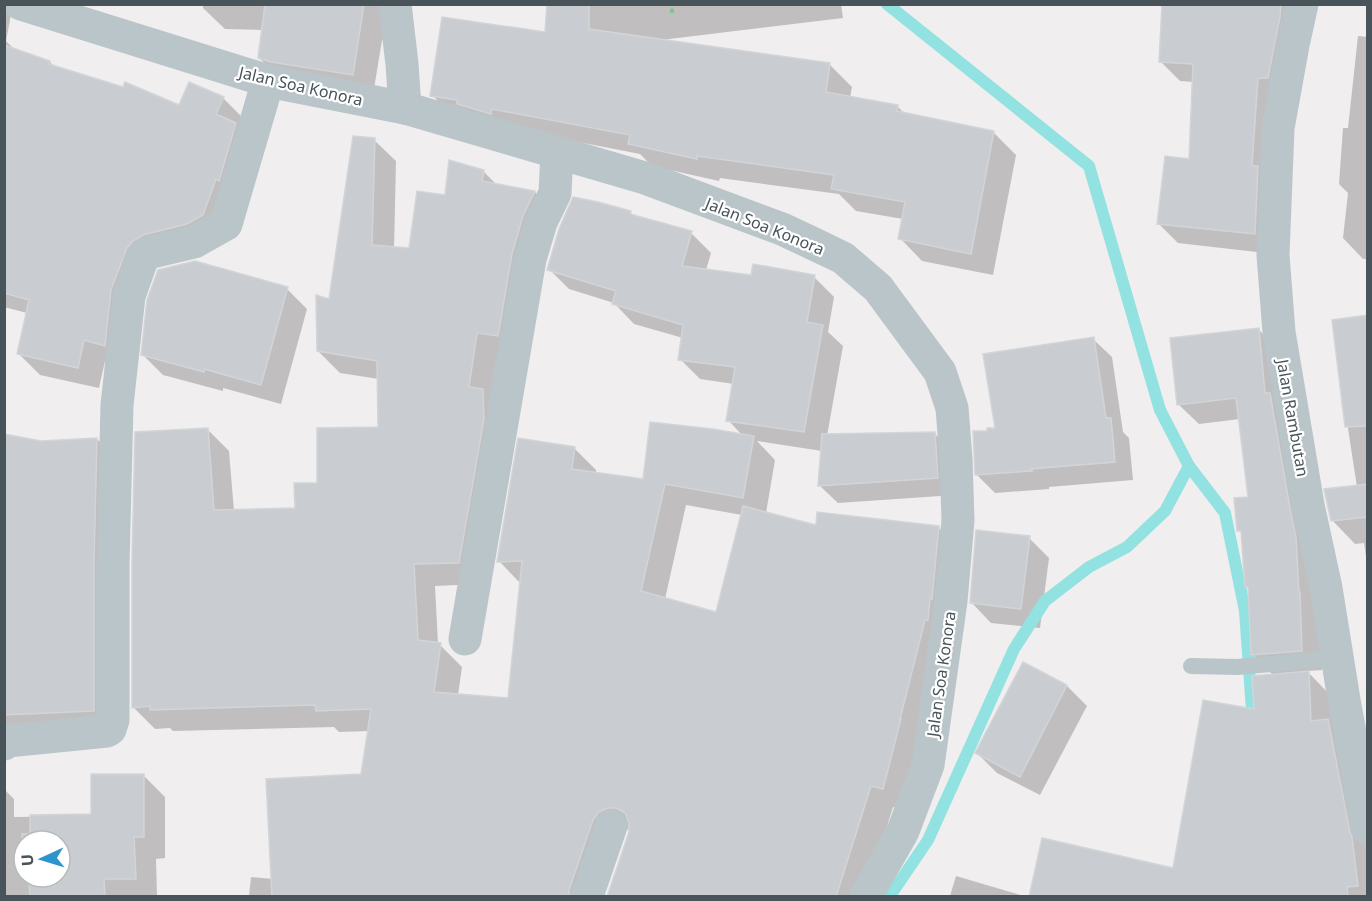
<svg xmlns="http://www.w3.org/2000/svg" width="1372" height="901" viewBox="0 0 1372 901" font-family="'Noto Sans',sans-serif">
<rect width="100%" height="100%" fill="#f0eeee"/>
<g fill="#0003" fill-rule="evenodd">
<polygon points="4,4 13,4 6,41 15,50 50,62 55,67 180,107 223,98 244,119 240,201 154,262 125,366 105,361 99,388 40,375 19,354 27,313 4,307"/>
<polygon points="203,4 398,4 398,42 382,40 373,95 281,79 259,58 263,30 225,29 203,8"/>
<polygon points="549,4 841,4 843,18 661,40 829,64 852,87 850,98 897,106 906,115 994,133 1016,155 993,275 922,261 900,238 903,219 856,211 839,194 720,178 719,181 652,166 640,154 455,118 432,95 546,33"/>
<polygon points="1163,4 1301,4 1274,254 1178,243 1158,223 1190,160 1194,82 1180,81 1160,61"/>
<polygon points="1358,36 1368,37 1368,259 1363,259 1343,238 1348,193 1339,184 1343,128 1348,128"/>
<path d="M374,140l22,21 -2,88 16,1 36,-54 37,-25 14,14 38,7 21,22 -12,25 -64,345 -45,2 3,58 2,1 22,22 -4,28 51,5 12,-116 -22,-23 75,-113 22,22v3l49,7 98,-44 -15,-16 6,-36 -34,-5 -20,-20 3,-21 -49,-14 -20,-21 -45,-14 -20,-20 81,-57 4,4 57,17 20,20 -5,17 46,7h62l20,20 -6,35 15,14 -16,90 107,-3 18,18 3,44 -117,8 -18,-17 2,-35 -65,-10 18,19 -9,53 51,14h121l22,22 -55,261 -12,-3 -28,89h-257l22,-68 -10,6 -24,62h-347l2,-19 22,2 89,-103 7,-45 -30,1 -5,-5 -161,4 -3,-3 -15,1 -22,-22 74,-278 22,22 5,60 62,-1 23,-26 61,-55 -1,-50 -39,-6 -22,-22zM686,505l56,10 -25,99 -52,-15z"/>
<polygon points="287,289 307,309 281,404 223,388 223,391 163,375 143,355"/>
<polygon points="1368,317 1368,570 1364,543 1355,544 1332,520 1357,487 1343,396"/>
<polygon points="1259,330 1279,350 1320,614 1322,670 1307,671 1331,696 1368,831 1368,896 1030,896 1174,870 1274,676 1253,655 1250,590 1246,586 1243,535 1239,530 1250,498 1240,419 1199,424 1178,404"/>
<polygon points="1093,339 1112,357 1123,432 1129,438 1133,480 1049,487 1049,489 995,493 977,475 989,432 997,429"/>
<polygon points="4,435 41,443 97,439 116,459 113,731 4,734"/>
<polygon points="1029,538 1049,558 1040,628 991,623 971,602"/>
<polygon points="1024,664 1067,686 1087,706 1040,795 997,773 977,753"/>
<path d="M143,775l22,22v61l-9,1 1,37h-153v-107l10,10v18l79,-1zM24,841h36v36h-36z"/>
<polygon points="956,876 1024,896 950,896"/>
</g>
<g fill="none" stroke-linecap="round" stroke-linejoin="round">
<g stroke="#92e2e1" stroke-width="12">
<polyline points="887,4 1089,166 1160,410 1189,466 1165,511 1127,547 1089,567 1045,601 1014,649 928,840 890,896"/>
<polyline points="1189,466 1225,513 1245,611 1253,725"/>
</g>
</g>
<g fill="#c9ccd0" stroke="#d2d5d8" stroke-width="1.5" fill-rule="evenodd">
<polygon points="265,4 364,4 353,75 271,62 258,58"/>
<polygon points="547,4 589,4 589,29 830,63 826,92 898,105 897,111 994,131 971,254 898,239 905,202 831,189 834,175 697,156 697,159 628,144 630,135 492,109 491,114 457,104 457,100 430,96 442,17 545,32"/>
<polygon points="1162,4 1281,4 1280,17 1268,78 1258,78 1252,166 1258,166 1255,234 1157,224 1165,156 1189,159 1193,64 1159,62"/>
<polygon points="4,45 50,61 49,64 123,87 125,82 179,105 189,82 224,97 216,114 236,123 219,181 216,179 203,215 187,224 143,235 133,241 127,248 111,290 105,346 84,340 78,368 17,354 29,300 4,293"/>
<polygon points="353,136 375,138 372,245 409,248 417,191 445,195 449,160 484,170 482,181 535,191 523,216 512,254 498,336 477,333 469,387 483,389 484,419 459,563 414,564 418,640 441,643 434,692 508,698 522,561 497,562 518,438 575,447 572,469 643,479 650,422 713,429 754,436 743,498 665,484 641,591 716,612 743,506 816,525 817,512 939,526 932,599 930,598 928,620 925,620 900,719 901,719 883,789 871,786 836,897 607,897 629,832 629,823 625,813 616,808 608,808 599,812 593,820 569,890 569,897 272,897 266,779 361,774 371,709 316,711 315,705 150,710 150,706 132,708 132,564 135,432 208,428 214,510 295,508 294,483 317,483 317,428 378,427 377,361 317,351 316,295 329,299"/>
<polygon points="573,197 598,202 631,211 630,214 692,231 682,266 751,275 753,264 815,275 807,322 823,325 804,432 726,421 735,367 678,360 683,325 612,304 616,291 547,270 559,229"/>
<polygon points="195,261 288,287 261,385 204,369 204,372 141,355 147,300 158,270"/>
<polygon points="1368,315 1368,426 1345,427 1332,320"/>
<polygon points="1259,328 1265,393 1270,393 1290,508 1296,537 1299,592 1300,592 1302,651 1251,655 1248,587 1245,587 1241,531 1237,531 1234,498 1248,497 1236,398 1177,405 1170,338"/>
<polygon points="1094,337 1106,418 1111,418 1115,462 1031,469 1032,471 975,475 973,431 987,431 987,428 995,428 983,354"/>
<polygon points="935,432 938,478 818,486 822,434"/>
<polygon points="4,434 41,441 97,438 94,564 94,711 4,715"/>
<polygon points="1368,484 1368,517 1331,521 1324,489"/>
<polygon points="976,530 1030,536 1021,609 970,603"/>
<polygon points="1023,662 1067,685 1020,777 975,753"/>
<polygon points="1309,671 1311,721 1328,719 1350,832 1352,837 1358,886 1347,887 1348,897 1029,897 1042,838 1173,868 1203,700 1254,709 1252,676"/>
<path d="M91,774h53v63h-10l2,42h-32l1,18h-75l-1,-17h-5l-2,-46h8v-19l61,-1zM24,841h36v36h-36z"/>
</g>
<g fill="none" stroke-linecap="round" stroke-linejoin="round">
<polyline stroke="#7cc490" stroke-width="4" stroke-dasharray="4.5 3" stroke-linecap="butt" points="672,13 672,4"/>
<polyline stroke="#bac5c9" stroke-width="16" points="1191,666 1237,667 1337,658"/>
<g stroke="#bac5c9" stroke-width="33">
<polyline points="21,4 268,81 405,108 645,178 782,229 816,245 843,258 878,288 940,372 952,408 956,459 958,520 951,601 928,765 903,831 866,896"/>
<polyline points="395,4 402,64 405,108"/>
<polyline points="1302,4 1293,45 1278,128 1273,255 1279,332 1308,505 1326,588 1345,706 1368,829"/>
<polyline points="465,639 530,259 541,222 555,193 557,152"/>
<polyline points="4,744 7,741 107,731 110,729 113,720 113,564 117,405 129,296 141,262 144,256 148,253 194,242 226,224 268,81"/>
<polyline points="587,896 611,826"/>
</g>
</g>
<g text-anchor="middle" dominant-baseline="central" stroke-width="4.5" stroke-linejoin="round" paint-order="stroke">
<g font-size="16" fill="#485459" stroke="#fff">
<text transform="translate(301 86) rotate(13)">Jalan Soa Konora</text>
<text transform="translate(765 226) rotate(22)">Jalan Soa Konora</text>
<text transform="translate(1293 418) rotate(80)">Jalan Rambutan</text>
<text transform="translate(941 674) rotate(-82)">Jalan Soa Konora</text>
</g>
</g>
<rect width="1372" height="901" fill="none" stroke="#485459" stroke-width="12"/>
<g transform="translate(42 859) rotate(266)"><circle r="28" fill="#ffffff" stroke="#b6bbbd" stroke-width="1.5"/>
<path d="M0-4.5L10 22L0 15L-10 22Z" fill="#2c95cc"/>
<text y="-9" font-size="16" font-weight="bold" text-anchor="middle" fill="#485459">U</text>
</g>
</svg>
